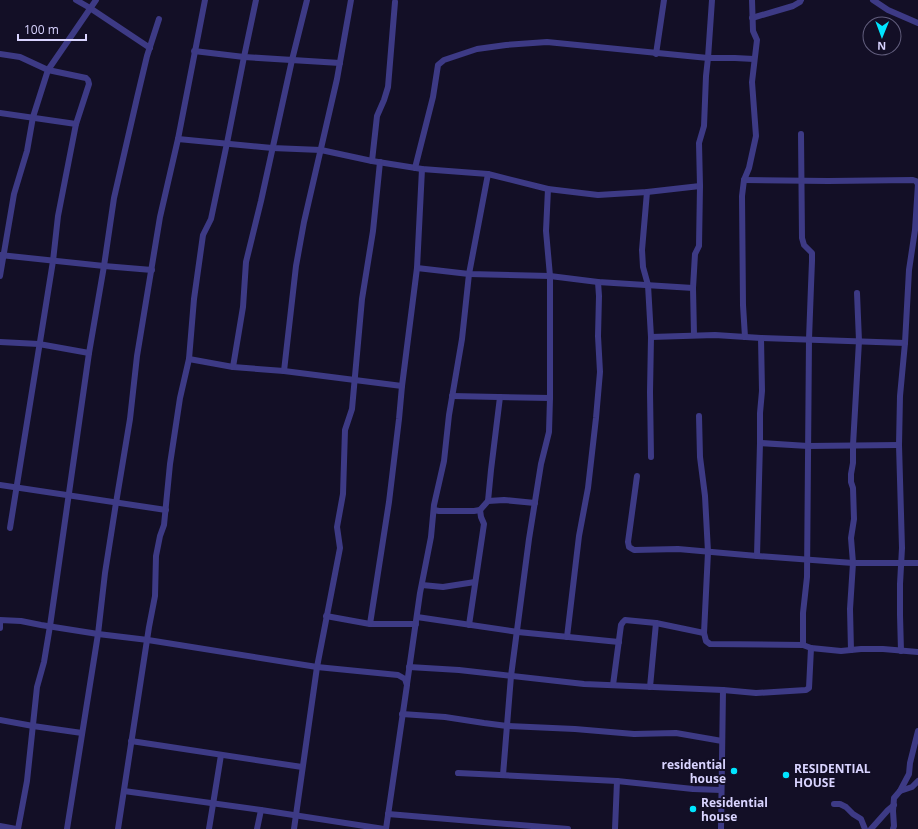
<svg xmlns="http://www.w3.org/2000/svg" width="918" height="829" viewBox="0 0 918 829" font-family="'Open Sans',sans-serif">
<rect width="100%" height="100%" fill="#130f26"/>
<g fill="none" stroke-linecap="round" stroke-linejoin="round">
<g stroke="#3d3a85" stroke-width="6">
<polyline points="76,0 90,8 150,48"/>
<polyline points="712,0 708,58 735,58 754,59"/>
<polyline points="873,0 888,10 918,23"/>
<polyline points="752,18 793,6 800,2 801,0"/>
<polyline points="194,51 244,57 340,63"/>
<polyline points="0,54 20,57 48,70 86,78 88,80 89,84 76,124 58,216 53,261 10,528"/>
<polyline points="656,54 664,0"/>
<polyline points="0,113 76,124"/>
<polyline points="801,134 802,238 804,245 812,253 812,261 811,286 809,339 807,577 803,613 803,645"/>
<polyline points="178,139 272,148 321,150 372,161 422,169 488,174 548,189 598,195 647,192 700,186"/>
<polyline points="372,161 377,116 384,100 388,87 395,2"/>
<polyline points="415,168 433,97 438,65 444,60 477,49 506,45 547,42 708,58 706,76 704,126 699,143 700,186 699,246 695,254 693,288 694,335"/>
<polyline points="744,180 828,181 913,180 916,181 918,184 915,230 909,270 905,343 900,396 899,445 902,548 900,584 900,615 901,651"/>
<polyline points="647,192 642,250 643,267 648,285 651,337 650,392 651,457"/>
<polyline points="0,255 104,266 152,270"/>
<polyline points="417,268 469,274 550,276 598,282 693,288"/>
<polyline points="0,276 14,194 27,151 33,117 48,70 96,0"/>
<polyline points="651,337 715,335 761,338 905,343"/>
<polyline points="745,337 743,305 742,196 744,180 749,168 756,136 752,82 757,40 753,31 752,0"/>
<polyline points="0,342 39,344 89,353"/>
<polyline points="189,359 233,367 284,371 402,386"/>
<polyline points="233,367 243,307 246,262 261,201 292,60 307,0"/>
<polyline points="284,371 296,266 304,222 337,79 351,0"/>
<polyline points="452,396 550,398"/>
<polyline points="699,416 700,457 705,496 708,552 704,633 706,641 710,644 803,645 811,648 841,651 861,649 883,649 918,652"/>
<polyline points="760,443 808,446 899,445"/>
<polyline points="637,476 628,542 629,547 634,550 678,549 757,556 853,563 918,563"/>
<polyline points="0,485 166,510"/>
<polyline points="488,501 491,470 500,397"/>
<polyline points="434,510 439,511 474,511 480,510 488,501 504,500 535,503"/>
<polyline points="757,556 760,443 760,413 762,391 761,338"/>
<polyline points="422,585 443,587 475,582"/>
<polyline points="326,616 370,624 416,624"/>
<polyline points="417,617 518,632 619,642"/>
<polyline points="370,624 389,502 399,419 402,386 417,268 422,169"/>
<polyline points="469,625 484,524 481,517 480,510"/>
<polyline points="0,628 0,620 21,621 41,625 98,634 148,640 317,667 398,675 405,679 407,685 386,829"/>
<polyline points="567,637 579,536 588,488 596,418 600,372 598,336 599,296 598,282"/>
<polyline points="851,650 850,609 853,563 851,538 854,519 853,488 851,482 851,474 853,463 853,445 859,341 857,293"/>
<polyline points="409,667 459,670 584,684 723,690 756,693 806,690 809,688 811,648"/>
<polyline points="407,684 420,593 431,537 434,505 444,461 449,415 462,339 469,274 488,174"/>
<polyline points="613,685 621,625 623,622 625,620 656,623 704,633"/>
<polyline points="650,687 656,623"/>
<polyline points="402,714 445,717 484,723 507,726 575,729 634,734 676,733 722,741"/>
<polyline points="0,720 33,726 82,733"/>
<polyline points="131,741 302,767"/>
<polyline points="458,773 617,781 693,789 721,790"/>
<polyline points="503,775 511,676 529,539 541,464 549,432 550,398 550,276 546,231 548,189"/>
<polyline points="124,791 261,810 384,829"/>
<polyline points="900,791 912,787 918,781"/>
<polyline points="834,804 840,804 846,807 853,814 861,819 865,829"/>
<polyline points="388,814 568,829"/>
<polyline points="0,826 16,829"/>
<polyline points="18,829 27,781 37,687 44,662 50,626 89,353 104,266 114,198 137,98 147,56 159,19"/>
<polyline points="67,829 98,634 105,573 116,503 130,419 137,356 160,217 178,139 205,0"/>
<polyline points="118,829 149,627 155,596 156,556 160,536 164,525 170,464 180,398 189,359 194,299 203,235 211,219 227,143 244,57 256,0"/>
<polyline points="209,829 221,755"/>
<polyline points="257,829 261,810"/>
<polyline points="294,829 317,667 340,548 337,527 343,494 345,430 352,409 362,299 373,231 380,162"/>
<polyline points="615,829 617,781"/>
<polyline points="721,829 723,690"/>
<polyline points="871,829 888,810 894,805"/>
<polyline points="893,829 894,826 893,811 894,798 900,791 909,774 910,763 918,731"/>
</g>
</g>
<g fill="#00e5ff" stroke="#130f26" stroke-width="1.5">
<circle cx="734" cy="771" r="4"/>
<circle cx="786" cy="775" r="4"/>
<circle cx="693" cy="809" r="4"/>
</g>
<g text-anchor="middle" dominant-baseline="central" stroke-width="4" stroke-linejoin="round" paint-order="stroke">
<g font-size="12" font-weight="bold" fill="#d9d4ff" stroke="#130f26" text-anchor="start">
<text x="726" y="764" text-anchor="end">residential<tspan x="726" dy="14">house</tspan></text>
<text x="794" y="768">RESIDENTIAL<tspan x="794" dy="14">HOUSE</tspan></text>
<text x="701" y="802">Residential<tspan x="701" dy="14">house</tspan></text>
</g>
</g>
<g transform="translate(882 36) rotate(181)"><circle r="19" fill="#130f26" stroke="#625e7d"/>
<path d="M0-3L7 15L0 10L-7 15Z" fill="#00e5ff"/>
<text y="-6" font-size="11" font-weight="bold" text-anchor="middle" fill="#d9d4ff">N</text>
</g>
<path d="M18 34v6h68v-6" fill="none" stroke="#d9d4ff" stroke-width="2"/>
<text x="24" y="34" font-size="12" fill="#d9d4ff" stroke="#130f26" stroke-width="3" paint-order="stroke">100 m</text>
</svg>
